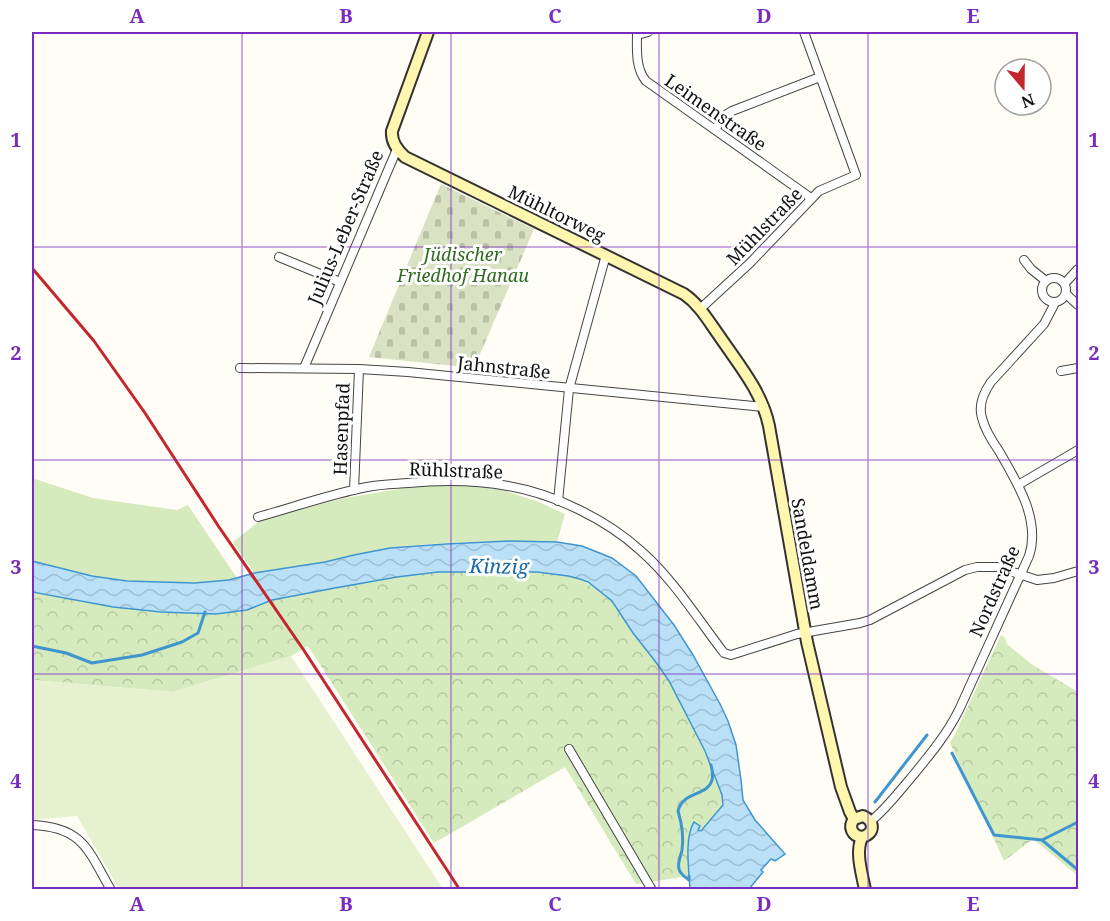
<svg xmlns="http://www.w3.org/2000/svg" width="1110" height="921" viewBox="0 0 1110 921" font-family="'Noto Serif',serif">
<defs>
<pattern id="cemetery-stones" width="16" height="16" patternUnits="userSpaceOnUse" patternTransform="scale(1.5)"><rect width="16" height="16" fill="#d9e3c4"/><path d="M2 7V4a2 2 0 0 1 4 0v3zM10 15v-3a2 2 0 0 1 4 0v3z" fill="#b9c2a7"/></pattern>
<pattern id="park-crowns" width="20" height="18" patternUnits="userSpaceOnUse" patternTransform="scale(1.5)"><rect width="20" height="18" fill="#d5ebbd"/><path d="M2 6a3 3 0 1 1 6 0M12 15a3 3 0 1 1 6 0" fill="none" stroke="#b6c8a1"/></pattern>
<pattern id="water-waves" width="16" height="10" patternUnits="userSpaceOnUse" patternTransform="scale(1.5)"><rect width="16" height="10" fill="#b9e0f7"/><path d="M0 5q4-4 8 0t8 0" fill="none" stroke="#9ebfd3"/></pattern>
</defs>
<rect width="100%" height="100%" fill="#fffdf5"/>
<g fill="#d5ebbd">
<polygon points="32,478 93,498 177,510 188,505 237,578 229,580 195,583 127,581 92,576 32,561"/>
<path d="M468,485l35,5 36,12 26,12 -8,28c-55,-1 -111,-1 -166,6 -22,3 -42,9 -63,13 -24,6 -49,8 -74,12l-21,-31 29,-23 83,-21 72,-12z"/>
</g>
<polygon fill="url(#cemetery-stones)" points="441,184 534,229 474,368 369,357"/>
<g fill="url(#park-crowns)">
<polygon points="438,572 537,572 568,576 580,579 603,593 612,601 633,633 655,661 669,681 705,751 722,795 723,805 701,831 698,830 689,838 689,876 636,884 565,767 434,843 308,646 291,656 173,692 32,680 32,592 113,607 161,612 216,614 247,610 272,600 335,588 397,577"/>
<polygon points="1001,635 1005,638 1007,644 1031,664 1078,692 1078,876 1033,839 1004,861 950,743 956,732"/>
</g>
<polygon fill="#e6f2cf" points="291,656 443,889 119,889 77,816 32,820 32,680 173,692"/>
<path fill="url(#water-waves)" stroke="#3f96cf" stroke-width="1.5" d="M509,541l48,1 25,4 30,12 24,18 38,49 19,30 27,49 8,17 8,24 5,35 2,20 12,20 30,34 -10,7 -4,-2 -10,11 2,2 -14,17h-59c-1,-19 -6,-50 4,-67l6,4 -2,4 3,1 22,-26 -1,-10 -17,-44 -36,-70 -14,-20 -22,-28 -21,-32 -24,-19 -8,-3 -12,-3 -31,-4h-99l-41,5 -62,11 -63,12 -25,10 -31,4 -55,-2 -48,-5 -81,-15v-31l60,15 35,5 68,2 34,-3 25,-7 71,-11 29,-7 36,-7 56,-4z"/>
<g fill="none" stroke-linecap="round" stroke-linejoin="round">
<g stroke="#3f96cf" stroke-width="3">
<polyline points="32,646 66,653 92,663 142,655 182,642 198,633 205,612"/>
<polyline points="952,753 994,835 1042,840 1078,870"/>
<polyline points="875,802 927,735"/>
<polyline points="1042,840 1078,822"/>
<path d="M689,876v4c-4,-3 -9,-6 -10,-11 -2,-6 2,-13 3,-19 2,-14 0,-26 -4,-39 5,-20 30,-15 34,-31 1,-4 0,-11 -1,-15"/>
</g>
<g stroke="#444" stroke-width="10">
<g id="street">
<path d="M637,32c0,16 -2,36 9,49l165,117"/>
<polyline points="637,35 648,32"/>
<polyline points="715,129 727,114 732,111 820,77"/>
<polyline points="279,257 340,282"/>
<polyline points="1024,260 1031,269 1046,281"/>
<circle cx="1054" cy="290" r="12"/>
<polyline points="1065,283 1078,269"/>
<polyline points="1066,294 1078,305"/>
<polyline points="700,309 750,263 819,191 856,175 804,32"/>
<polyline points="240,368 359,369 408,372 764,407"/>
<polyline points="304,368 397,149"/>
<polyline points="1061,371 1078,368"/>
<polyline points="1018,485 1078,450"/>
<polyline points="354,490 359,369"/>
<polyline points="558,501 569,389 606,255"/>
<path d="M258,517c36,-10 73,-23 109,-30 14,-3 28,-3 41,-4 33,-3 67,-3 100,3 46,8 98,33 133,65 33,29 56,67 83,102l7,2 66,-21 63,-11 10,-3 95,-50 12,-3h21l39,13 17,-2 24,-7"/>
<polyline points="569,749 652,890"/>
<path d="M871,821c15,-12 26,-27 39,-42 18,-22 36,-43 49,-69l70,-154c12,-36 -12,-74 -30,-105 -7,-10 -14,-21 -17,-33 -4,-13 2,-26 9,-36l53,-58 11,-21"/>
<path d="M32,825c51,2 56,25 79,65"/>
</g>
</g>
<g stroke="#333" stroke-width="14">
<g id="secondary">
<path d="M428,32l-36,99c-1,11 5,19 13,26l279,137c16,11 25,28 36,43 19,28 42,55 49,89l38,216 34,145 9,25 4,7"/>
<path d="M862,837c-10,-1 -14,-10 -8,-18l9,-3c12,5 12,18 -1,21 -7,16 0,36 3,53"/>
</g>
</g>
<use href="#street" stroke="#fff" stroke-width="8"/>
<use href="#secondary" stroke="#fff6b0" stroke-width="10"/>
<polyline stroke="#c4262e" stroke-width="3" points="32,268 94,341 145,413 219,527 303,649 460,890"/>
</g>
<path fill="none" stroke="#7b2cbf" stroke-width="1.5" stroke-opacity="0.55" d="M242,32v858M451,32v858M659,32v858M868,32v858M32,247h1046M32,460h1046M32,674h1046"/>
<g text-anchor="middle" dominant-baseline="central" stroke-width="6" stroke-linejoin="round" paint-order="stroke">
<g font-size="18" fill="#111" stroke="#fff">
<text transform="translate(716 112) rotate(35)">Leimenstraße</text>
<text transform="translate(557 213) rotate(26)">Mühltorweg</text>
<text transform="translate(764 226) rotate(-46)">Mühlstraße</text>
<text transform="translate(345 227) rotate(-67)">Julius-Leber-Straße</text>
<text transform="translate(504 367) rotate(6)">Jahnstraße</text>
<text transform="translate(341 429) rotate(-88)">Hasenpfad</text>
<text transform="translate(456 470) rotate(2)">Rühlstraße</text>
<text transform="translate(808 554) rotate(80)">Sandeldamm</text>
<text transform="translate(994 591) rotate(-66)">Nordstraße</text>
</g>
<g font-size="18" font-style="italic" fill="#2f6b1f" stroke="#fff">
<text x="463" y="254">Jüdischer<tspan x="463" dy="21">Friedhof Hanau</tspan></text>
</g>
<g font-size="20" font-style="italic" fill="#1768a6" stroke="#fff">
<text transform="translate(499 566) rotate(1)">Kinzig</text>
</g>
</g>
<rect width="1110" height="921" fill="none" stroke="#ffffff" stroke-width="66"/>
<g transform="translate(1023 87) rotate(160)"><circle r="28" fill="#ffffff" stroke="#a0a0a0" stroke-width="1.5"/>
<path d="M0-4.5L10 22L0 15L-10 22Z" fill="#c4262e"/>
<text y="-9" font-size="16" font-weight="bold" text-anchor="middle" fill="#111111">N</text>
</g>
<rect x="33" y="33" width="1044" height="855" fill="none" stroke="#7b2cbf" stroke-width="2"/>
<g font-size="20" text-anchor="middle" font-weight="bold" fill="#7b2cbf">
<text x="137" y="23">A</text>
<text x="346" y="23">B</text>
<text x="555" y="23">C</text>
<text x="764" y="23">D</text>
<text x="973" y="23">E</text>
<text x="16" y="147">1</text>
<text x="1094" y="147">1</text>
<text x="16" y="360">2</text>
<text x="1094" y="360">2</text>
<text x="16" y="574">3</text>
<text x="1094" y="574">3</text>
<text x="16" y="788">4</text>
<text x="1094" y="788">4</text>
<text x="137" y="911">A</text>
<text x="346" y="911">B</text>
<text x="555" y="911">C</text>
<text x="764" y="911">D</text>
<text x="973" y="911">E</text>
</g>
</svg>
